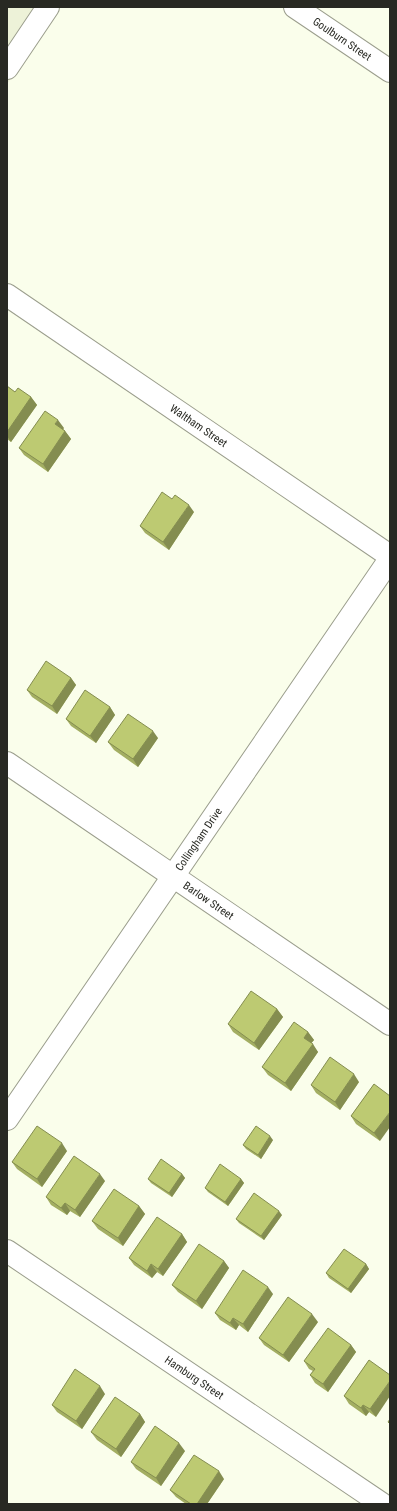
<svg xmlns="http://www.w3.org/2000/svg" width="397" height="1511" viewBox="0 0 397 1511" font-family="'Roboto Condensed',sans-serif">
<rect width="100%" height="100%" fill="#fafeeb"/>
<polygon fill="#edf2d8" points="7,7 60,7 7,84"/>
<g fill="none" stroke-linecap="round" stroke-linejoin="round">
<g stroke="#9b9e8d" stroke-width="24">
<g id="minor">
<path id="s1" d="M295,7l95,64"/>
<polyline points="7,68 48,7"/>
<path id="s2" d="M7,295l383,261"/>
<path id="s3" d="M7,763l383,261"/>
<path id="s4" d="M7,1119l383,-560"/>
<path id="s5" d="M7,1251l375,253"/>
</g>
</g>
<use href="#minor" stroke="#fff" stroke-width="22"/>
</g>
<g fill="#a3ae62">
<polygon points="7,386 15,392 31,397 37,405 11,442 7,439"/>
<polygon points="64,428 63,429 65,431 71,439 48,472 24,455 19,448"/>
<polygon points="194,512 169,550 145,533 140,526"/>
<polygon points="71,678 76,685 57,714 32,697 27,690"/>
<polygon points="110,707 115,715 96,743 71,726 66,719"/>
<polygon points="158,738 138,767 114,750 108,742"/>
<polygon points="277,1009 283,1017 259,1050 233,1032 228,1024"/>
<polygon points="308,1032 314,1040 311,1043 318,1052 291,1091 268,1075 262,1067"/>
<polygon points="359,1082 340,1110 316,1093 311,1085"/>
<polygon points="374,1084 380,1141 356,1124 351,1116"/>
<polygon points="273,1140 261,1159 246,1149 243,1145"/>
<polygon points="67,1151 42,1187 17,1169 12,1162"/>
<polygon points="182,1174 185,1178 172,1197 151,1183 148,1179"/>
<polygon points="241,1179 244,1183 228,1206 208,1192 205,1188"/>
<polygon points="105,1181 80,1217 70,1211 67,1215 51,1205 46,1197"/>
<polygon points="139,1206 145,1214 123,1246 98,1229 92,1221"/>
<polygon points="282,1215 264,1240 239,1223 236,1219"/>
<polygon points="182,1234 187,1242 163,1276 157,1272 152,1278 134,1265 129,1258"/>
<polygon points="224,1261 229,1268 202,1309 178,1292 172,1285"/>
<polygon points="366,1264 369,1269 351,1293 329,1278 326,1273"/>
<polygon points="273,1294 248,1332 239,1325 236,1330 220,1320 215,1313"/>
<polygon points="318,1322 289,1362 264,1345 259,1338"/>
<polygon points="351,1345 356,1352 328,1392 315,1383 310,1375 313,1371 309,1369 304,1361"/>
<polygon points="369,1360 376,1417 369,1412 366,1416 349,1404 344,1396"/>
<polygon points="105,1394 82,1429 57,1412 52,1405"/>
<polygon points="140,1414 145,1422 121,1457 97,1440 91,1432"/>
<polygon points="185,1451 161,1486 136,1469 131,1462"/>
<polygon points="224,1479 207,1504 186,1504 176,1497 170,1490"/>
</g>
<g fill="#848d50">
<polygon points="31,397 37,405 11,442 7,436 7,432"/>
<polygon points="58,420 64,428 61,432 55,424"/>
<polygon points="65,431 71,439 48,472 43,464"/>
<polygon points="189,505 194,512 169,550 163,542"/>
<polygon points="71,678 76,685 57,714 52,706"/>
<polygon points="110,707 115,715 96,743 90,736"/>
<polygon points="153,731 158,738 138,767 133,759"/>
<polygon points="277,1009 283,1017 259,1050 254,1043"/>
<polygon points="308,1032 314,1040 309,1046 304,1038"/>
<polygon points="313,1044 318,1052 291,1091 285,1083"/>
<polygon points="354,1074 359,1082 340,1110 335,1102"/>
<polygon points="390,1112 390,1127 380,1141 374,1133"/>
<polygon points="270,1136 273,1140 261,1159 258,1155"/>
<polygon points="62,1143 67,1151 42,1187 37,1179"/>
<polygon points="100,1174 105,1181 80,1217 75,1210"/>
<polygon points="182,1174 185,1178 172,1197 169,1193"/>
<polygon points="241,1179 244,1183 228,1206 225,1202"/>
<polygon points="65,1203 70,1211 67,1215 61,1208"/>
<polygon points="139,1206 145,1214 123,1246 118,1238"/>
<polygon points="279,1211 282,1215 264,1240 261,1236"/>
<polygon points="182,1234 187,1242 163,1276 158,1269"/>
<polygon points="224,1261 229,1268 202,1309 196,1301"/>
<polygon points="151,1264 157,1272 152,1278 147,1271"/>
<polygon points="366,1264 369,1269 351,1293 348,1289"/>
<polygon points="268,1287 273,1294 248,1332 243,1324"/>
<polygon points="312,1314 318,1322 289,1362 283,1355"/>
<polygon points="233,1318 239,1325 236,1330 230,1323"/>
<polygon points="351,1345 356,1352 328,1392 323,1384"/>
<polygon points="390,1381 390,1396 376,1417 370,1409"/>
<polygon points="100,1386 105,1394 82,1429 76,1421"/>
<polygon points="363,1405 369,1412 366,1416 361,1408"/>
<polygon points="140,1414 145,1422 121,1457 116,1449"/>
<polygon points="179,1443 185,1451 161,1486 156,1478"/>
<polygon points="219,1471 224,1479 207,1504 197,1504"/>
</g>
<g fill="#bdca72" stroke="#848d50">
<polygon points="7,386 15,392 18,388 31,397 7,432"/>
<polygon points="45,411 58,420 55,424 65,431 43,464 19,448"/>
<polygon points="162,492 172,499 175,495 189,505 163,542 140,526"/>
<polygon points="46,661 71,678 52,706 27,690"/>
<polygon points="85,690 110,707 90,736 66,719"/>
<polygon points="128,714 153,731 133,759 108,742"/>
<polygon points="251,991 277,1009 254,1043 228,1024"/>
<polygon points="294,1022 308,1032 304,1038 313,1044 285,1083 262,1067"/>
<polygon points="330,1057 354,1074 335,1102 311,1085"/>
<polygon points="374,1084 390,1096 390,1112 374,1133 351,1116"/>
<polygon points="37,1126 62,1143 37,1179 12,1162"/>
<polygon points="256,1126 270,1136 258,1155 243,1145"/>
<polygon points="74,1156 100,1174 75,1210 65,1203 61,1208 46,1197"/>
<polygon points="161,1159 182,1174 169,1193 148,1179"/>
<polygon points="220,1164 241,1179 225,1202 205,1188"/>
<polygon points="114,1189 139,1206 118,1238 92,1221"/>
<polygon points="254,1193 279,1211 261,1236 236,1219"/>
<polygon points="157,1217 182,1234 158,1269 151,1264 147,1271 129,1258"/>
<polygon points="199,1244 224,1261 196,1301 172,1285"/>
<polygon points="344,1249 366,1264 348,1289 326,1273"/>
<polygon points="243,1270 268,1287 243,1324 233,1318 230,1323 215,1313"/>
<polygon points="288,1297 312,1314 283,1355 259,1338"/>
<polygon points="328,1328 351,1345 323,1384 310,1375 315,1369 304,1361"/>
<polygon points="369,1360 390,1375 390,1381 370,1409 363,1405 361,1408 344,1396"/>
<polygon points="75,1369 100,1386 76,1421 52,1405"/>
<polygon points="115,1397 140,1414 116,1449 91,1432"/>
<polygon points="390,1419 390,1424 388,1422"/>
<polygon points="155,1426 179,1443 156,1478 131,1462"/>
<polygon points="194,1455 219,1471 197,1504 191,1504 170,1490"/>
</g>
<g text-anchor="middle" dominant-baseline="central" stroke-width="3" stroke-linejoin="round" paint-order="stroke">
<g font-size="11" fill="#282923" stroke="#fff">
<text stroke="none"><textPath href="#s1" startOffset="57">Goulburn Street</textPath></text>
<text stroke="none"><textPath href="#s2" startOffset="232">Waltham Street</textPath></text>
<text stroke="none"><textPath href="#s4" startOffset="339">Collingham Drive</textPath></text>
<text stroke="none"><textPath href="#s3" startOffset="244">Barlow Street</textPath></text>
<text stroke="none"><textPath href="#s5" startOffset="226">Hamburg Street</textPath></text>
</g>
</g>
<rect width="397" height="1511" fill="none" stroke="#282923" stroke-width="16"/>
</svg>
